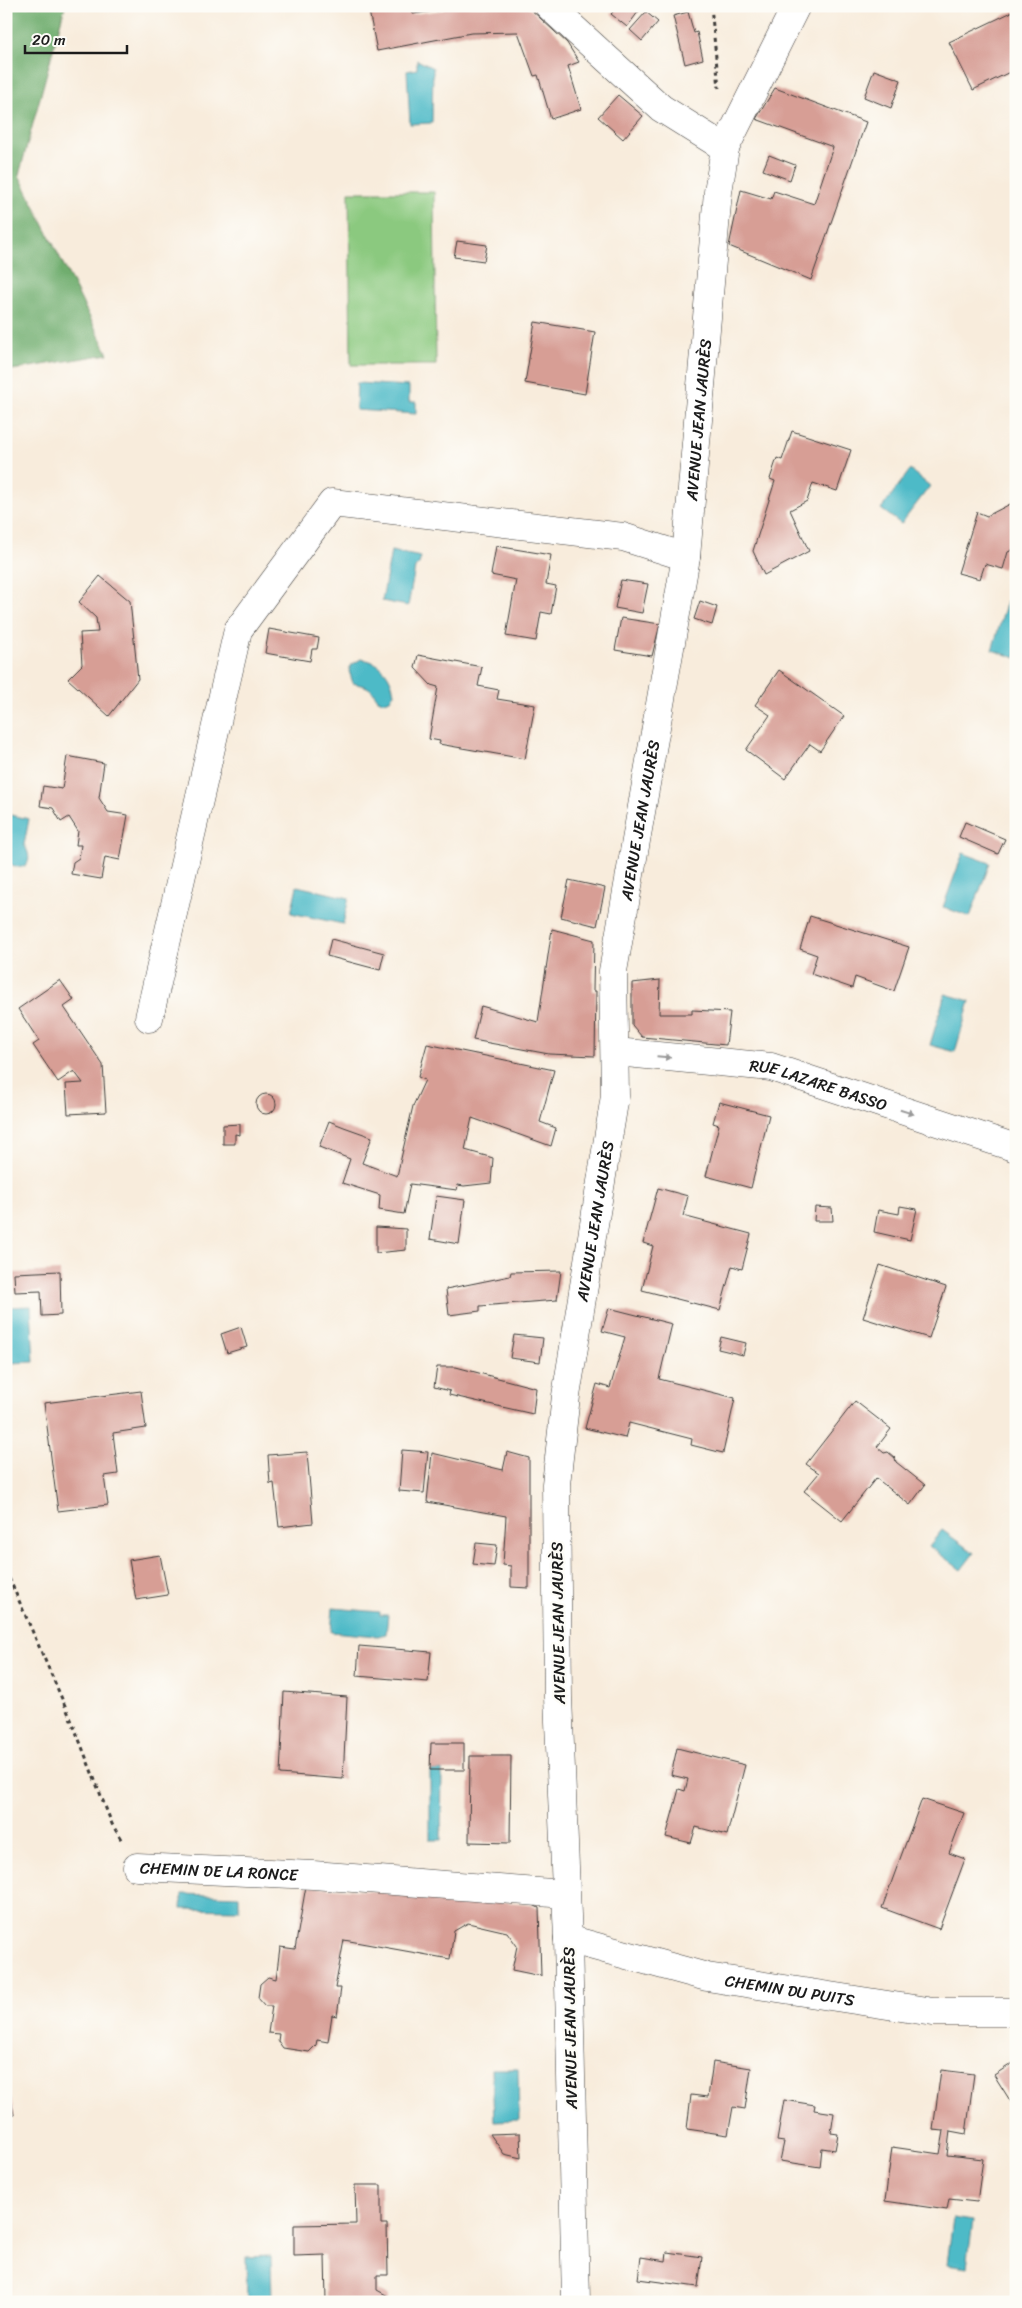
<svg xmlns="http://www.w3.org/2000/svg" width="1022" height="2308" viewBox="0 0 1022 2308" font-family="Sriracha,sans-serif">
<rect width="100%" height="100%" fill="#fdfcf7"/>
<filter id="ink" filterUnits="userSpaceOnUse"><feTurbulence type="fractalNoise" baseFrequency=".02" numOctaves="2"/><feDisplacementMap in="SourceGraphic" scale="10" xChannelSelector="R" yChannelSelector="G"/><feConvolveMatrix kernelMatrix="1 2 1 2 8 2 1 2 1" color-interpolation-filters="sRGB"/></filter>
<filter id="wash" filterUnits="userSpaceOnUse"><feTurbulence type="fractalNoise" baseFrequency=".0096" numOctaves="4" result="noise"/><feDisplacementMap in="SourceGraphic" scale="20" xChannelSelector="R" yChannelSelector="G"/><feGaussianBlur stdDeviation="1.12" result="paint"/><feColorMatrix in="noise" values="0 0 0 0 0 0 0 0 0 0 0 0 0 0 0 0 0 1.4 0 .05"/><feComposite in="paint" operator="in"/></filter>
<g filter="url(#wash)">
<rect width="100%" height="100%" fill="#f8ecdc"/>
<polygon fill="#8bc97f" stroke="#54724e" points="349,192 434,192 436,365 351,365"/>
<polygon fill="#70ad6e" stroke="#466445" points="6,6 65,6 19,175 108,354 6,371"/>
<g fill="#4dbac7" stroke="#346b72">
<polygon points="417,60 433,68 432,123 410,124 407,71 417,69"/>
<polygon points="357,383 409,386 409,402 416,402 416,414 356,410"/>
<polygon points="910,470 930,486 901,524 881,509"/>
<polygon points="391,551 421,557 419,564 415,568 408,606 382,601"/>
<polygon points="1016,597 1016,658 992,650 1007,601 1012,602"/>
<path d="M361,659c19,2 30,15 33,34l-4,7c-13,5 -12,-4 -20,-11 -5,-4 -11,-4 -17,-6l-4,-12 2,-6z"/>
<path d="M6,814l23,5 -5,26c9,12 5,28 -12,20l-6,-7z"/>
<polygon points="963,853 990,863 970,917 943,907"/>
<polygon points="297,886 349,898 343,924 291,913"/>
<polygon points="945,994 970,1001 955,1052 930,1045"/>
<polygon points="31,1306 34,1362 8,1363 6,1307"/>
<polygon points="942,1530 974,1553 961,1570 929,1546"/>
<polygon points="333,1608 380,1612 380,1615 388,1615 386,1634 378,1636 331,1632"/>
<polygon points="430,1770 442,1770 441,1840 430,1840"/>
<polygon points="182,1894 239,1896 239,1910 181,1909"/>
<polygon points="492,2069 518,2069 519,2120 494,2121"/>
<polygon points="953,2218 973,2221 967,2267 947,2264"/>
<polygon points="271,2256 272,2302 247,2302 246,2257"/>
</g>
<g id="blocks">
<g fill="#d79e95">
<polygon points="368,6 411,6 413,14 443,10 446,6 527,6 567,43 579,62 568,66 581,109 551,119 538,75 534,76 518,32 471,33 377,51"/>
<polygon points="618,6 640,6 641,8 627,27 611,14"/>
<polygon points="1016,10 1016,69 973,90 949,42"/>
<polygon points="646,12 658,22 642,41 630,30"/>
<polygon points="688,12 694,33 697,32 703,59 685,64 673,16"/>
<polygon points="874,70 901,80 891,108 864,97"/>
<polygon points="775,88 866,122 811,280 729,246 741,190 771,199 774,191 814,204 833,147 756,119"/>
<polygon points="618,95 643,116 623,139 598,117"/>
<polygon points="769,155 795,165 790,180 763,170"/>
<polygon points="457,241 487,245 484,261 454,257"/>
<polygon points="535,322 595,332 585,394 525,383"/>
<polygon points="792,431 851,450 837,491 813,483 807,501 790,510 809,551 764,575 753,551 775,481 770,479 777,458 782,460"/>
<polygon points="1016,501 1016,548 1008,552 1003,569 985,564 980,579 958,573 977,512 987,516"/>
<polygon points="496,546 551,555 546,584 556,586 551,614 541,612 536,641 506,636 516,580 491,575"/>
<polygon points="100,576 130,601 138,679 109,716 68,679 82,665 80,633 98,632 96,618 79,602"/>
<polygon points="621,580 648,584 642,613 615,608"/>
<polygon points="700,601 717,607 712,625 694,619"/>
<polygon points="621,618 660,624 652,656 615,650"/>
<polygon points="269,629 319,638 317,649 312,649 310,661 265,653"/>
<polygon points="418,655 482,667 478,686 499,690 497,699 535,705 525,759 439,744 440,741 429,739 438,687 431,685 415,668"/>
<polygon points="779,670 844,716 820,751 810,744 785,779 746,750 770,715 755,705"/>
<polygon points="67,756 104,763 99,798 108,812 128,815 120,860 105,857 101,879 71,874 73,862 79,858 81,845 76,845 78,831 69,817 61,822 53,808 40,806 43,786 62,789"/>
<polygon points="965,822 1005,839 998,854 959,837"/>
<polygon points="569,880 605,888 597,926 561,917"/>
<polygon points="810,916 909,947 894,991 855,977 852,988 811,974 817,955 800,949"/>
<polygon points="552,929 594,940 593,991 596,991 595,1056 549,1054 473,1040 481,1006 538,1022"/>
<polygon points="331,939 384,953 380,970 327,956"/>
<polygon points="60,980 74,1000 64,1007 103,1065 106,1112 68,1114 66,1084 83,1083 74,1071 58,1082 33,1045 39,1041 18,1009"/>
<polygon points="660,980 659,1014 692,1014 692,1010 730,1012 726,1045 642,1037 632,1025 632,983"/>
<polygon points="427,1044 554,1070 540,1122 556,1128 551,1146 472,1118 465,1150 493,1158 491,1183 464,1186 458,1185 457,1190 410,1184 404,1214 379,1210 380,1195 342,1183 350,1159 319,1147 329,1121 344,1127 372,1137 362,1163 397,1176 413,1106 425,1080 418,1077"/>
<circle cx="266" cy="1104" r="10"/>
<polygon points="719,1102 769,1115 751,1188 706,1176 719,1125 713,1123"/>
<polygon points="240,1124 240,1135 235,1134 235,1144 223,1144 223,1125"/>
<polygon points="658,1188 688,1196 683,1216 751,1234 742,1269 732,1266 720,1310 642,1290 653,1246 643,1243"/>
<polygon points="436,1196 465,1200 459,1244 430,1239"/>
<polygon points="900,1206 917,1209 910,1240 874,1232 878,1210 899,1214"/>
<polygon points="815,1207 832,1208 833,1221 814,1221"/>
<polygon points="376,1227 406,1229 406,1250 376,1253"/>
<polygon points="880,1265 946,1287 929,1338 863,1318"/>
<polygon points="60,1271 61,1315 42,1316 41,1291 15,1292 14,1273"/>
<polygon points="561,1271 557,1300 480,1306 480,1311 449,1315 446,1289 510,1276 511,1272"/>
<polygon points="609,1308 672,1324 659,1379 735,1398 723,1453 691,1445 692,1439 629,1423 625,1438 585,1428 597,1384 610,1388 625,1337 602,1331"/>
<polygon points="241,1327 247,1347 227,1353 221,1334"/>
<polygon points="514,1335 543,1338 540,1362 510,1358"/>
<polygon points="721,1337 746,1343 743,1355 718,1349"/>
<polygon points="437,1367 456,1367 536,1388 533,1414 449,1395 450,1391 434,1387"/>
<polygon points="141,1391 146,1428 113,1433 118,1474 104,1476 108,1505 58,1511 44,1403"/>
<polygon points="855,1401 891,1429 877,1447 884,1453 888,1452 895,1458 896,1462 925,1485 910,1505 876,1478 842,1521 804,1491 819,1473 806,1464"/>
<polygon points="402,1450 428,1452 424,1493 399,1491"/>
<polygon points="307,1452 313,1523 279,1527 274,1483 270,1484 268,1455"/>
<polygon points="507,1452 529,1458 529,1588 511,1587 511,1566 503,1565 506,1516 427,1502 432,1453 503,1470"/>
<polygon points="476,1543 497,1545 494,1566 473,1564"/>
<polygon points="160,1555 168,1595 136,1600 129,1560"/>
<polygon points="359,1646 431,1652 428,1682 357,1676"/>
<polygon points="284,1692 347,1697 343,1779 280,1774"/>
<polygon points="431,1743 464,1743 464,1770 430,1770"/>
<polygon points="677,1748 745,1765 727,1835 696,1827 691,1843 666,1837 679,1789 685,1791 688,1779 671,1775"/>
<polygon points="470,1756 511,1756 510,1843 469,1842"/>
<polygon points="922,1799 964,1813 949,1853 965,1859 939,1929 882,1908"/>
<polygon points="306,1886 531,1904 539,1908 541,1976 512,1970 517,1946 507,1932 468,1923 454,1931 450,1959 344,1940 335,1988 341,1988 337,2016 332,2015 328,2042 317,2040 316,2045 309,2052 283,2048 278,2041 279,2034 268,2033 272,2006 265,2006 258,1998 260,1984 268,1977 276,1979 280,1947 295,1949"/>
<polygon points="1016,2061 1016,2110 994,2075"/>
<polygon points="713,2062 751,2068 745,2109 733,2107 728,2135 687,2129 691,2095 708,2097"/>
<polygon points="941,2070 974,2074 966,2134 950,2131 947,2155 983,2159 977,2202 949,2199 947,2210 885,2201 892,2147 940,2154 944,2131 933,2130"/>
<polygon points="7,2077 14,2115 6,2117 6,2078"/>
<polygon points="784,2100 815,2105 814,2110 834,2113 831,2133 838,2134 835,2150 822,2148 820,2167 780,2161 784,2142 777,2141"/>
<polygon points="520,2133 521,2158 504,2154 490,2134"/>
<polygon points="355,2185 381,2185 381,2224 387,2224 388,2275 377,2275 377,2290 388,2296 388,2302 326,2302 325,2255 294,2256 294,2225 356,2224"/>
<polygon points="667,2252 702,2257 698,2287 638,2279 641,2257 666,2261"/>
</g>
</g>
</g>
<g filter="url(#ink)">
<use href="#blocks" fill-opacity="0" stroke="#3d3b39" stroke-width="1"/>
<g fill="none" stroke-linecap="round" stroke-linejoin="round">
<g stroke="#3d3b39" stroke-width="29">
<g id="street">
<polyline points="149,1018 238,630 332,503 623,537 686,557"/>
<path id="s1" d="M616,1052l155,15 245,81"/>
<path id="s2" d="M137,1867l176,8 252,19"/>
<path id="s3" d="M568,1939l139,38 226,35h83"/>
</g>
</g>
<g stroke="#3d3b39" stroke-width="29">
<g id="secondary">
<polyline points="549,6 661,108 725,148"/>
<path id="s4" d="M576,2302l-8,-363 -10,-242 -2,-213 10,-88 49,-300 -2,-125 73,-414 32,-365 7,-44 71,-142"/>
</g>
</g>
<g stroke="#3d3b39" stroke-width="3" stroke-dasharray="4 4" stroke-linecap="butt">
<polyline points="711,6 719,88"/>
<polyline points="6,1571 73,1724 112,1824 122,1841"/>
</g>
<use href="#street" stroke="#fff" stroke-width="28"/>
<use href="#secondary" stroke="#fff" stroke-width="28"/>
</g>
<defs><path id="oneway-solid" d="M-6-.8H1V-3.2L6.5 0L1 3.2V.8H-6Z" transform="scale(1.25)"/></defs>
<g fill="#999">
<use href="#oneway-solid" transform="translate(664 1057) rotate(5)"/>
<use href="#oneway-solid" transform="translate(907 1112) rotate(18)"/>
</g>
</g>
<g text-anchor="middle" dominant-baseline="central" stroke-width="5" stroke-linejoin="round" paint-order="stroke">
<g font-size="16" fill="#1c1c1c" stroke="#fdfcf7">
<text stroke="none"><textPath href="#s4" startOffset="1894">AVENUE JEAN JAURÈS</textPath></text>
<text stroke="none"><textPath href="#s4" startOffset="1489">AVENUE JEAN JAURÈS</textPath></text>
<text stroke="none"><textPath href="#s1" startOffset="206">RUE LAZARE BASSO</textPath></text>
<text stroke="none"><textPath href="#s4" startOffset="1084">AVENUE JEAN JAURÈS</textPath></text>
<text transform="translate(558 1623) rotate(-91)">AVENUE JEAN JAURÈS</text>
<text stroke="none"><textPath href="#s2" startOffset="82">CHEMIN DE LA RONCE</textPath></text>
<text stroke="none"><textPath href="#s3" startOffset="228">CHEMIN DU PUITS</textPath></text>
<text transform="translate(570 2028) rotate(-91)">AVENUE JEAN JAURÈS</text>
</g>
</g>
<rect width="1022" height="2308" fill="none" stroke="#fdfcf7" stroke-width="25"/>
<path d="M25 45v8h102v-8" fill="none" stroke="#1c1c1c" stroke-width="2.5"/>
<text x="32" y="45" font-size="15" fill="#1c1c1c" stroke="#fdfcf7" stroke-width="4" paint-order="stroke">20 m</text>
</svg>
